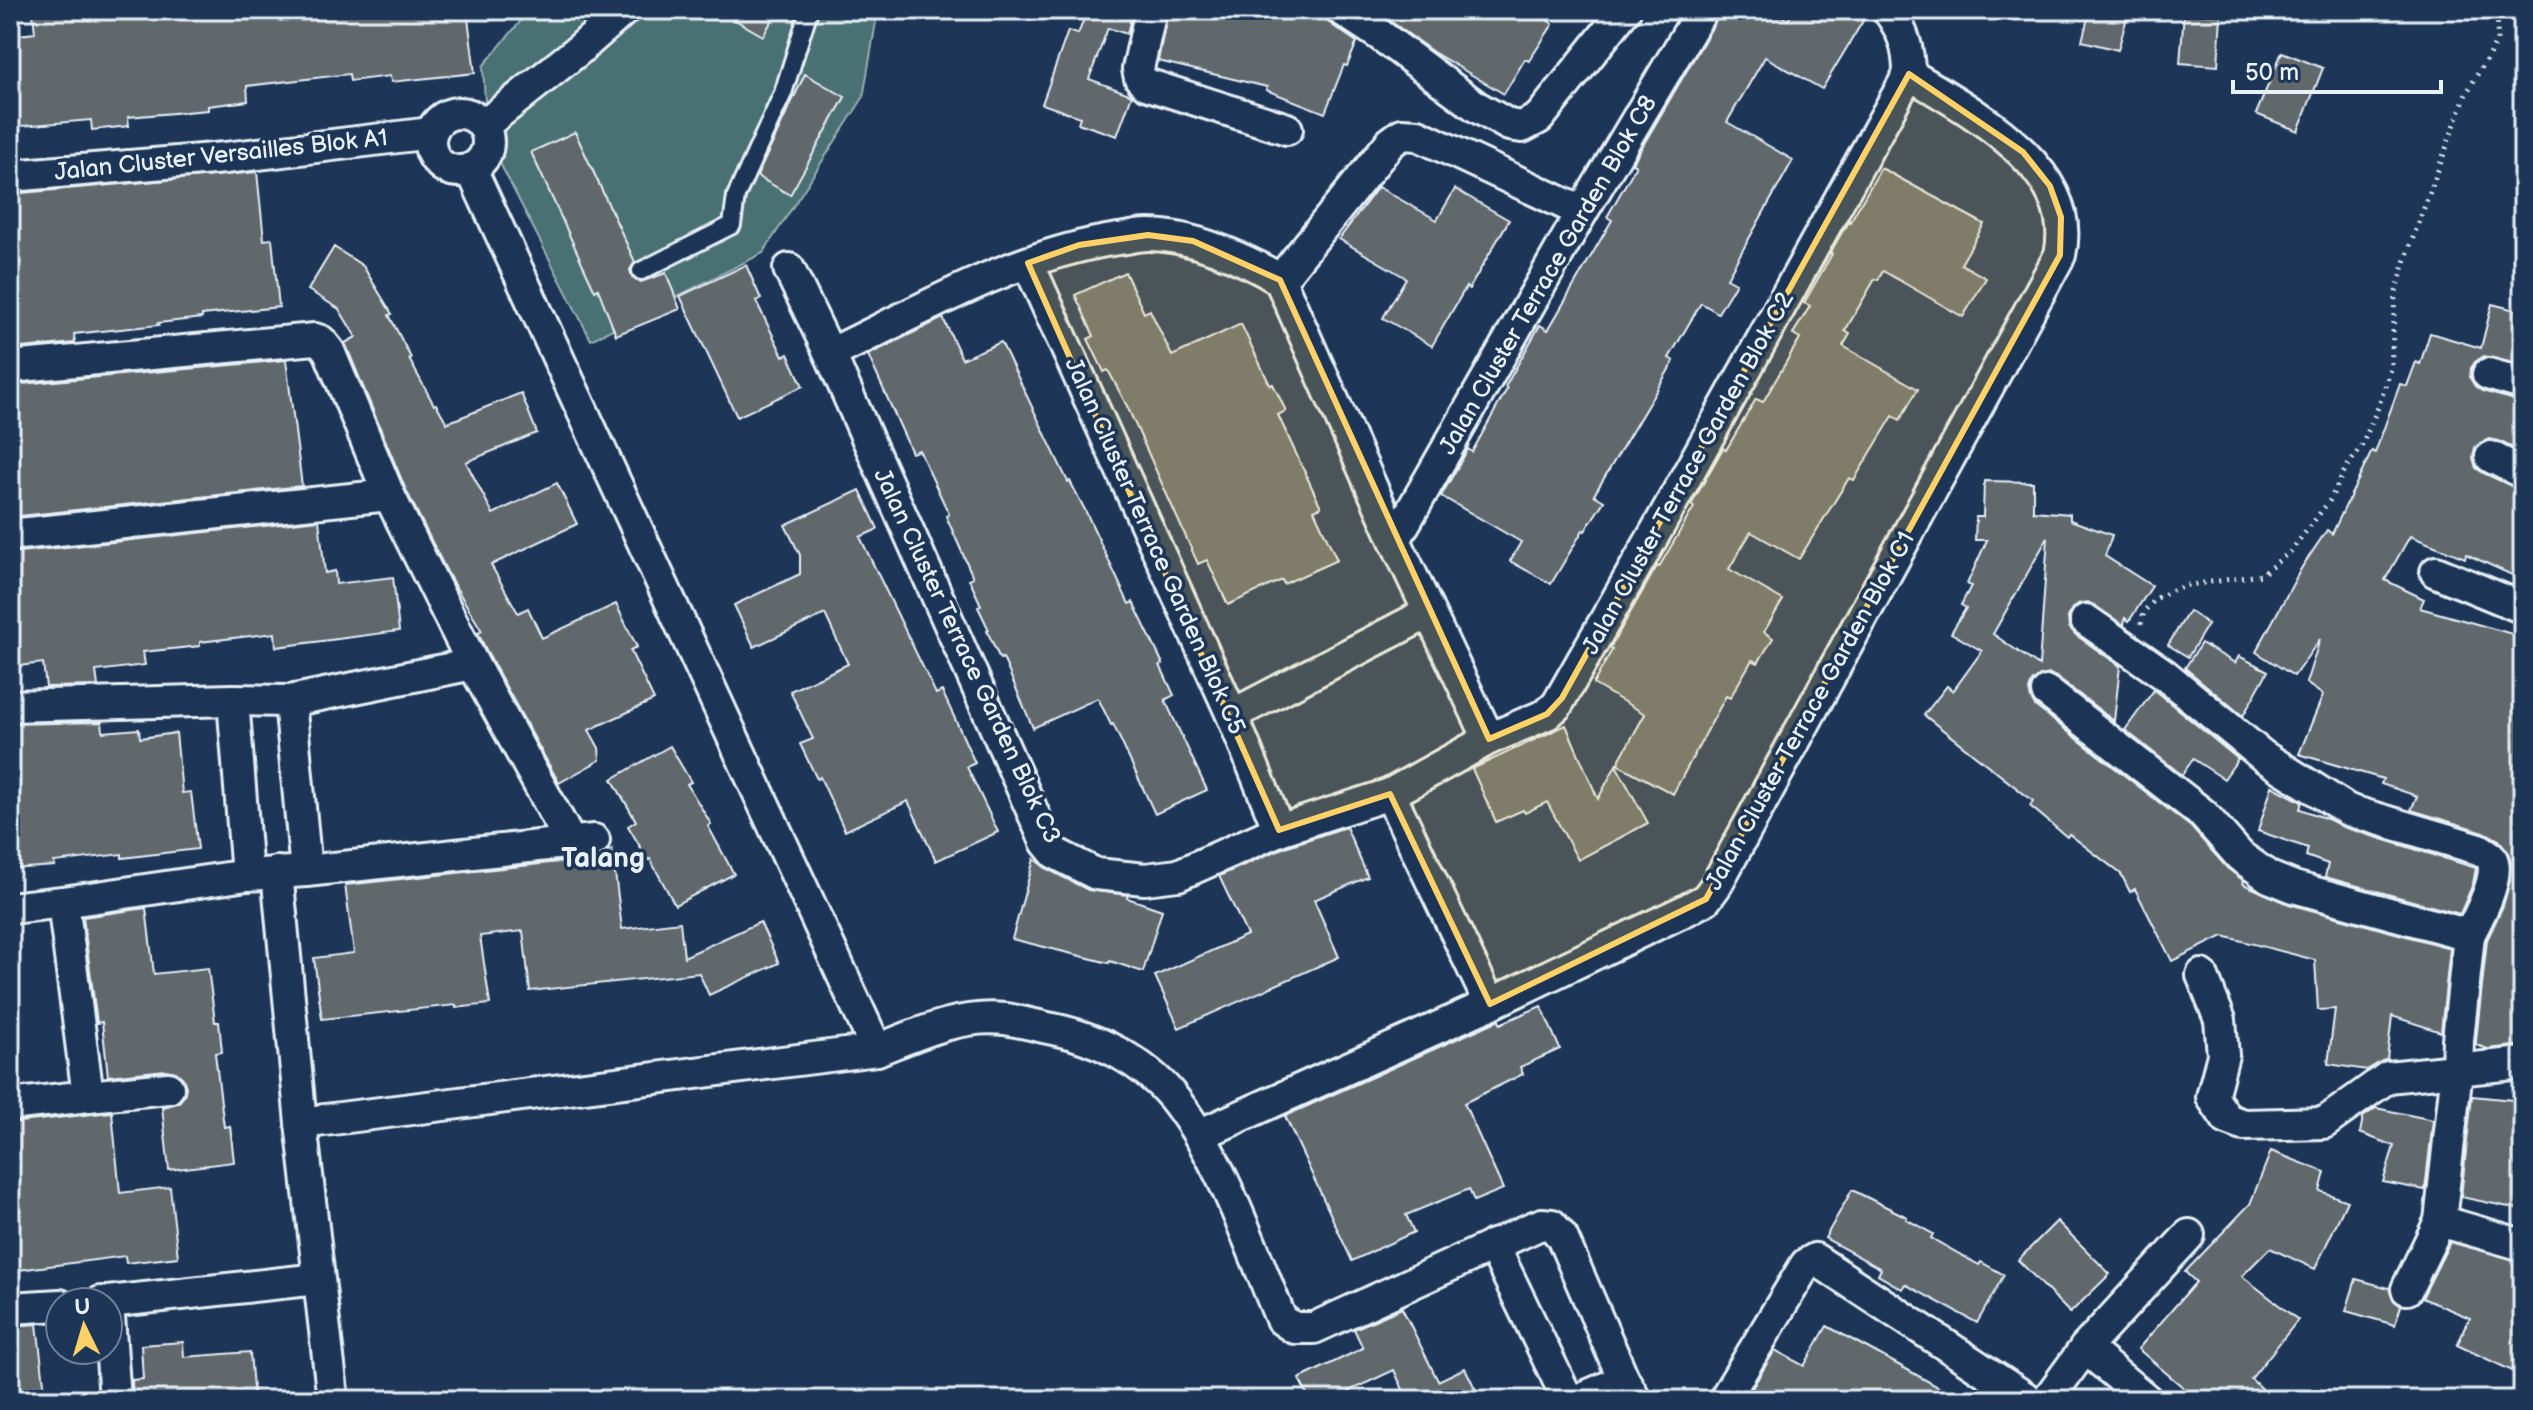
<svg xmlns="http://www.w3.org/2000/svg" width="2533" height="1410" viewBox="0 0 2533 1410" font-family="'Balsamiq Sans',sans-serif">
<rect width="100%" height="100%" fill="#1d3557"/>
<filter id="ink" filterUnits="userSpaceOnUse"><feTurbulence type="fractalNoise" baseFrequency=".0125" numOctaves="2"/><feDisplacementMap in="SourceGraphic" scale="16" xChannelSelector="R" yChannelSelector="G"/><feConvolveMatrix kernelMatrix="1 2 1 2 8 2 1 2 1" color-interpolation-filters="sRGB"/></filter>
<g filter="url(#ink)">
<polygon fill="#4a6f72" stroke="#99b0b5" stroke-width="2" points="530,10 878,10 863,98 763,253 591,340 487,138 483,66"/>
<g fill="#61676c" stroke="#e8f1f8" stroke-width="2" fill-rule="evenodd">
<polygon points="58,10 77,10 78,17 156,10 467,10 475,73 391,82 390,76 350,81 349,74 247,86 248,101 208,106 208,110 128,117 129,126 92,130 91,120 10,127 10,36 35,33 33,13"/>
<polygon points="718,10 778,10 763,36"/>
<polygon points="1068,10 1133,10 1127,34 1108,28 1089,79 1132,95 1117,136 1078,123 1080,117 1042,104 1068,31 1078,34 1084,19 1067,13"/>
<polygon points="1168,10 1324,10 1326,19 1332,25 1357,42 1347,66 1344,65 1325,113 1266,90 1267,87 1158,61"/>
<polygon points="1375,10 1531,10 1553,24 1529,61 1525,59 1504,94 1433,52"/>
<polygon points="1720,10 1771,10 1788,20 1794,10 1848,10 1864,19 1822,89 1765,57 1727,122 1793,160 1727,278 1736,283 1718,313 1701,303 1669,358 1674,361 1594,495 1604,501 1585,531 1583,530 1551,584 1510,561 1521,542 1441,496 1468,449 1472,452 1507,389 1505,387 1540,325 1548,330 1612,220 1607,217 1636,166 1632,164 1717,19"/>
<polygon points="2090,10 2129,10 2118,50 2082,41"/>
<polygon points="2184,12 2221,15 2218,66 2180,63"/>
<polygon points="2282,52 2323,68 2298,131 2256,114"/>
<polygon points="805,74 845,97 790,195 757,176"/>
<polygon points="575,132 635,262 630,270 632,277 641,282 666,273 680,309 616,335 598,289 595,291 531,152"/>
<polygon points="1881,168 1984,224 1961,264 1986,278 1963,317 1883,271 1878,280 1875,279 1845,331 1850,334 1843,346 1918,389 1900,420 1893,416 1854,480 1849,478 1799,559 1751,532 1729,569 1783,600 1764,632 1773,638 1758,663 1752,660 1730,698 1726,696 1673,794 1617,764 1645,714 1593,684 1612,650 1610,648 1657,566 1659,567 1694,507 1691,505 1723,448 1726,450 1756,399 1763,402 1800,338 1793,334 1810,306 1804,303 1832,254 1830,253 1849,220 1850,222"/>
<polygon points="257,172 264,240 272,239 279,307 202,315 202,318 158,323 159,325 74,334 75,343 10,349 10,194"/>
<polygon points="1378,187 1437,220 1455,189 1509,220 1469,289 1466,287 1432,346 1383,318 1406,278 1339,239"/>
<polygon points="334,247 363,266 392,314 389,315 411,358 409,359 434,405 436,404 447,423 521,393 537,433 466,462 493,514 557,483 577,524 491,565 518,613 528,608 542,638 616,604 637,647 630,650 654,700 589,730 599,748 600,760 559,783 489,656 478,633 482,631 449,576 405,488 345,343 356,337 339,309 308,290"/>
<polygon points="746,265 761,299 756,301 783,356 788,354 803,386 737,417 680,296"/>
<polygon points="1125,272 1144,313 1150,310 1172,356 1241,324 1270,385 1273,384 1286,411 1278,415 1321,507 1314,510 1337,560 1284,584 1282,580 1228,605 1207,560 1198,564 1127,406 1108,370 1104,372 1088,339 1094,336 1075,295"/>
<polygon points="2492,304 2523,312 2523,365 2484,356 2475,362 2471,368 2470,378 2475,386 2482,391 2523,402 2523,453 2499,441 2489,439 2482,442 2475,448 2473,459 2476,468 2483,473 2523,491 2523,580 2466,554 2465,558 2410,536 2385,580 2424,599 2420,608 2523,637 2523,1042 2522,1045 2488,1049 2476,1045 2476,1041 2487,940 2503,906 2510,881 2511,860 2507,850 2499,840 2484,832 2411,810 2417,796 2381,784 2383,779 2299,754 2323,695 2306,683 2320,639 2294,676 2256,652 2302,567 2327,530 2332,534 2372,451 2375,453 2400,384 2407,386 2416,362 2420,364 2430,333 2481,348"/>
<polygon points="943,318 962,359 1001,342 1068,482 1070,481 1085,510 1129,604 1133,602 1163,664 1160,665 1174,695 1165,700 1207,790 1155,814 1113,724 1111,725 1098,698 1033,728 1003,658 1000,659 987,631 989,630 978,607 981,605 969,579 973,577 946,516 949,514 919,450 912,453 868,355"/>
<polygon points="286,360 302,486 10,517 10,385"/>
<path d="M1984,481l49,1v29l37,3v6l42,15 -7,21 47,30 -23,35 -4,-3 -1,7 -36,-23 -10,2 -7,6 -3,8 1,9 7,8 44,31 -6,55 -56,-43 -8,-4 -10,2 -8,6 -3,8 2,9 4,7 156,121 36,41 17,13 -1,3 46,20 161,44 -9,84 -49,-16 -5,43 -20,11 -39,-6 7,-55 -17,1 -3,-50 -92,-24 -51,25 -37,-72 -5,3 -9,-18 -52,-40 -2,3 -37,-31 3,-5 -109,-86 23,-29 6,5 29,-40 -31,-18 15,-25 -5,-3 10,-19 -4,-2 20,-44h-12l1,-23h7zM2048,537l-9,129 -46,-32z"/>
<polygon points="860,490 878,529 860,537 936,694 942,691 956,721 975,763 967,767 998,832 936,861 908,801 845,831 820,777 817,779 800,744 813,739 790,691 848,664 825,614 754,647 734,605 800,574 800,555 785,525"/>
<polygon points="319,520 325,573 335,571 336,584 393,577 399,631 276,647 275,633 200,642 200,646 143,652 145,665 96,671 98,686 46,687 43,663 10,667 10,553"/>
<polygon points="2189,611 2208,624 2188,657 2168,645"/>
<polygon points="2201,643 2235,663 2239,656 2268,671 2243,716 2185,668"/>
<polygon points="2154,690 2238,759 2224,779 2193,759 2182,775 2125,730"/>
<polygon points="102,722 103,732 139,729 140,738 176,733 182,793 191,792 198,849 122,858 122,854 54,862 55,866 10,869 10,724"/>
<polygon points="1566,725 1598,799 1616,765 1648,823 1578,860 1547,802 1525,813 1523,810 1496,822 1472,769"/>
<polygon points="670,746 691,782 687,784 711,824 708,826 734,874 675,905 650,859 648,860 628,826 636,821 612,779"/>
<polygon points="2272,786 2302,802 2300,809 2330,820 2343,827 2476,868 2473,884 2460,914 2325,877 2328,864 2306,856 2308,848 2258,831"/>
<polygon points="1346,827 1368,877 1314,900 1339,957 1179,1028 1155,976 1247,935 1219,876 1285,847"/>
<polygon points="612,849 622,929 680,922 684,957 760,922 779,963 709,995 699,973 530,991 523,931 480,936 490,1004 456,1008 456,1005 322,1019 314,958 354,953 345,885 596,858"/>
<polygon points="1034,859 1047,869 1088,890 1128,895 1127,898 1162,910 1143,972 1110,961 1109,963 1012,939"/>
<polygon points="146,908 154,974 208,968 215,1022 219,1022 222,1052 215,1053 224,1127 230,1126 234,1162 169,1170 162,1107 178,1103 184,1096 186,1087 183,1078 176,1072 166,1070 108,1076 102,1022 97,1023 83,917"/>
<polygon points="1541,1006 1560,1049 1520,1067 1523,1074 1464,1103 1503,1189 1474,1201 1469,1189 1406,1215 1414,1232 1352,1261 1285,1116 1499,1020 1500,1024"/>
<polygon points="2472,1096 2523,1101 2523,1210 2461,1197"/>
<polygon points="2376,1108 2433,1120 2425,1190 2383,1182 2394,1146 2360,1133 2363,1117"/>
<polygon points="112,1112 120,1193 170,1187 178,1257 126,1263 125,1256 10,1271 10,1123"/>
<polygon points="2271,1151 2325,1172 2320,1191 2347,1201 2315,1269 2270,1248 2242,1276 2298,1320 2251,1379 2273,1400 2198,1400 2138,1349 2196,1282 2185,1272 2250,1204"/>
<polygon points="1852,1190 1907,1217 1906,1219 1933,1234 1931,1238 1979,1265 1981,1262 2004,1275 1977,1323 1905,1284 1902,1289 1878,1275 1881,1269 1825,1238"/>
<polygon points="2057,1221 2110,1274 2070,1313 2018,1260"/>
<polygon points="2450,1242 2523,1262 2523,1376 2457,1345 2470,1318 2422,1298"/>
<polygon points="2356,1279 2389,1288 2393,1300 2401,1306 2395,1325 2346,1311"/>
<polygon points="1402,1308 1438,1381 1465,1368 1481,1400 1398,1400 1406,1396 1394,1370 1349,1391 1353,1400 1310,1400 1299,1379 1363,1348 1354,1329"/>
<polygon points="37,1324 46,1400 10,1400 10,1326"/>
<polygon points="1827,1326 1906,1369 1961,1400 1745,1400 1775,1350 1804,1366"/>
<polygon points="183,1342 184,1357 250,1352 254,1400 133,1400 132,1380 143,1379 141,1345"/>
</g>
<g fill="none" stroke-linecap="round" stroke-linejoin="round">
<g stroke="#e8f1f8" stroke-width="22">
<polyline id="lane" points="641,271 732,225 736,196 783,93 809,10"/>
</g>
<g stroke="#e8f1f8" stroke-width="36">
<g id="street">
<polyline points="1151,10 1138,69 1140,78 1146,84 1287,129"/>
<polyline points="1342,10 1380,35 1477,107 1509,125 1522,127 1539,118 1625,10"/>
<circle cx="459" cy="142" r="29"/>
<polyline points="483,126 581,48 624,10"/>
<polyline points="471,169 877,1050"/>
<polyline points="10,176 225,158 431,133"/>
<polyline points="1028,263 1232,715 1279,830"/>
<path d="M789,269l41,85 216,488 9,11 41,21 49,5 33,-4 101,-45 111,-36 99,-55 58,-25 10,-9 102,-179 250,-452c0,-26 -6,-43 -21,-64"/>
<polyline points="1280,280 1395,540 1489,739"/>
<polyline points="1280,280 1390,143 1402,134 1418,135 1582,212"/>
<path d="M830,354c92,-44 186,-100 288,-115 10,-1 20,-4 30,-4 42,0 97,23 132,45"/>
<polyline points="10,367 315,339 321,341 329,351 389,495 473,664 570,841"/>
<polyline points="2488,374 2523,384"/>
<polyline points="2491,457 2523,473"/>
<polyline points="10,535 389,495"/>
<polyline points="1395,540 1582,212 1702,10"/>
<polyline points="2436,572 2523,608"/>
<path d="M2047,692l156,122 37,42 29,21 25,10 175,48c9,-17 29,-54 24,-73 -2,-7 -8,-9 -14,-13l-131,-39 -85,-54 -98,-81 -79,-55"/>
<polyline points="233,700 247,875"/>
<polyline points="290,701 306,871"/>
<polyline points="10,706 233,700 290,701 473,664"/>
<polyline points="1232,715 1428,613"/>
<polyline points="1390,794 1490,1004"/>
<path d="M277,872l24,251 576,-73c41,-16 82,-36 128,-31 16,2 32,7 48,10 44,9 90,32 119,67 49,60 79,152 109,223l13,9h20l220,-101 8,-3 10,1 10,12 62,143 12,20"/>
<polyline points="10,908 63,902 247,875 306,871 594,840"/>
<polyline points="2202,975 2220,1020 2223,1055 2212,1097 2227,1119 2243,1125 2324,1123 2388,1077 2523,1063"/>
<polyline points="88,1096 168,1088"/>
<polyline points="10,1105 88,1096 63,902"/>
<polyline points="301,1123 333,1400"/>
<path d="M1199,1135l291,-131 196,-94 20,-11 9,-12 345,-632c20,-87 -90,-144 -151,-181"/>
<polyline points="2440,1221 2523,1245"/>
<polyline points="1493,1245 1568,1400"/>
<polyline points="2407,1289 2440,1221 2457,1069 2458,1040 2469,935"/>
<polyline points="101,1302 108,1302 115,1400"/>
<polyline points="108,1302 318,1279"/>
<polyline points="10,1308 60,1305"/>
<polyline points="2085,1348 2147,1400"/>
<polyline points="1577,1400 1624,1380"/>
<polyline points="1724,1400 1806,1264 1815,1259 2029,1400"/>
<polyline points="2047,1400 2085,1348 2189,1235"/>
</g>
</g>
<polyline stroke="#e8f1f8" stroke-width="5" stroke-dasharray="2 6" stroke-linecap="butt" points="2141,624 2144,611 2157,598 2182,586 2261,575 2291,551 2330,500 2345,470 2362,445 2379,405 2391,369 2395,295 2410,246 2466,94 2497,41 2498,10"/>
<use href="#lane" stroke="#1d3557" stroke-width="16"/>
<use href="#street" stroke="#1d3557" stroke-width="30"/>
</g>
</g>
<path fill="#ffd166" fill-opacity="0.2" stroke="#ffd166" stroke-width="6" stroke-linejoin="round" d="M1909,74l114,78 27,34 11,31 -1,38 -354,644 -216,105 -100,-210 -111,36 -251,-567 51,-18 69,-10 45,6 87,39 209,459 58,-25 15,-16z"/>
<g text-anchor="middle" dominant-baseline="central" stroke-width="7" stroke-linejoin="round" paint-order="stroke">
<g font-size="24" fill="#e8f1f8" stroke="#1d3557">
<text transform="translate(221 155) rotate(-6)">Jalan Cluster Versailles Blok A1</text>
<text transform="translate(1548 275) rotate(-60)">Jalan Cluster Terrace Garden Blok C8</text>
<text transform="translate(1688 473) rotate(-61)">Jalan Cluster Terrace Garden Blok C2</text>
<text transform="translate(1155 546) rotate(66)">Jalan Cluster Terrace Garden Blok C5</text>
<text transform="translate(967 656) rotate(65)">Jalan Cluster Terrace Garden Blok C3</text>
<text transform="translate(1810 711) rotate(-61)">Jalan Cluster Terrace Garden Blok C1</text>
</g>
<g font-size="28" font-weight="bold" fill="#e8f1f8" stroke="#1d3557">
<text x="603" y="858">Talang</text>
</g>
</g>
<rect width="2533" height="1410" fill="none" stroke="#1d3557" stroke-width="40"/>
<rect x="20" y="20" width="2493" height="1370" fill="none" stroke="#e8f1f8" stroke-width="3" filter="url(#ink)"/>
<g transform="translate(84 1326) rotate(355)"><circle r="38" fill="#1d3557" stroke="#6e8097" stroke-width="2"/>
<path d="M0-6L14 30L0 20L-14 30Z" fill="#ffd166"/>
<text y="-12" font-size="22" font-weight="bold" text-anchor="middle" fill="#e8f1f8">U</text>
</g>
<path d="M2233 80v12h208v-12" fill="none" stroke="#e8f1f8" stroke-width="4"/>
<text x="2245" y="80" font-size="24" fill="#e8f1f8" stroke="#1d3557" stroke-width="6" paint-order="stroke">50 m</text>
</svg>
